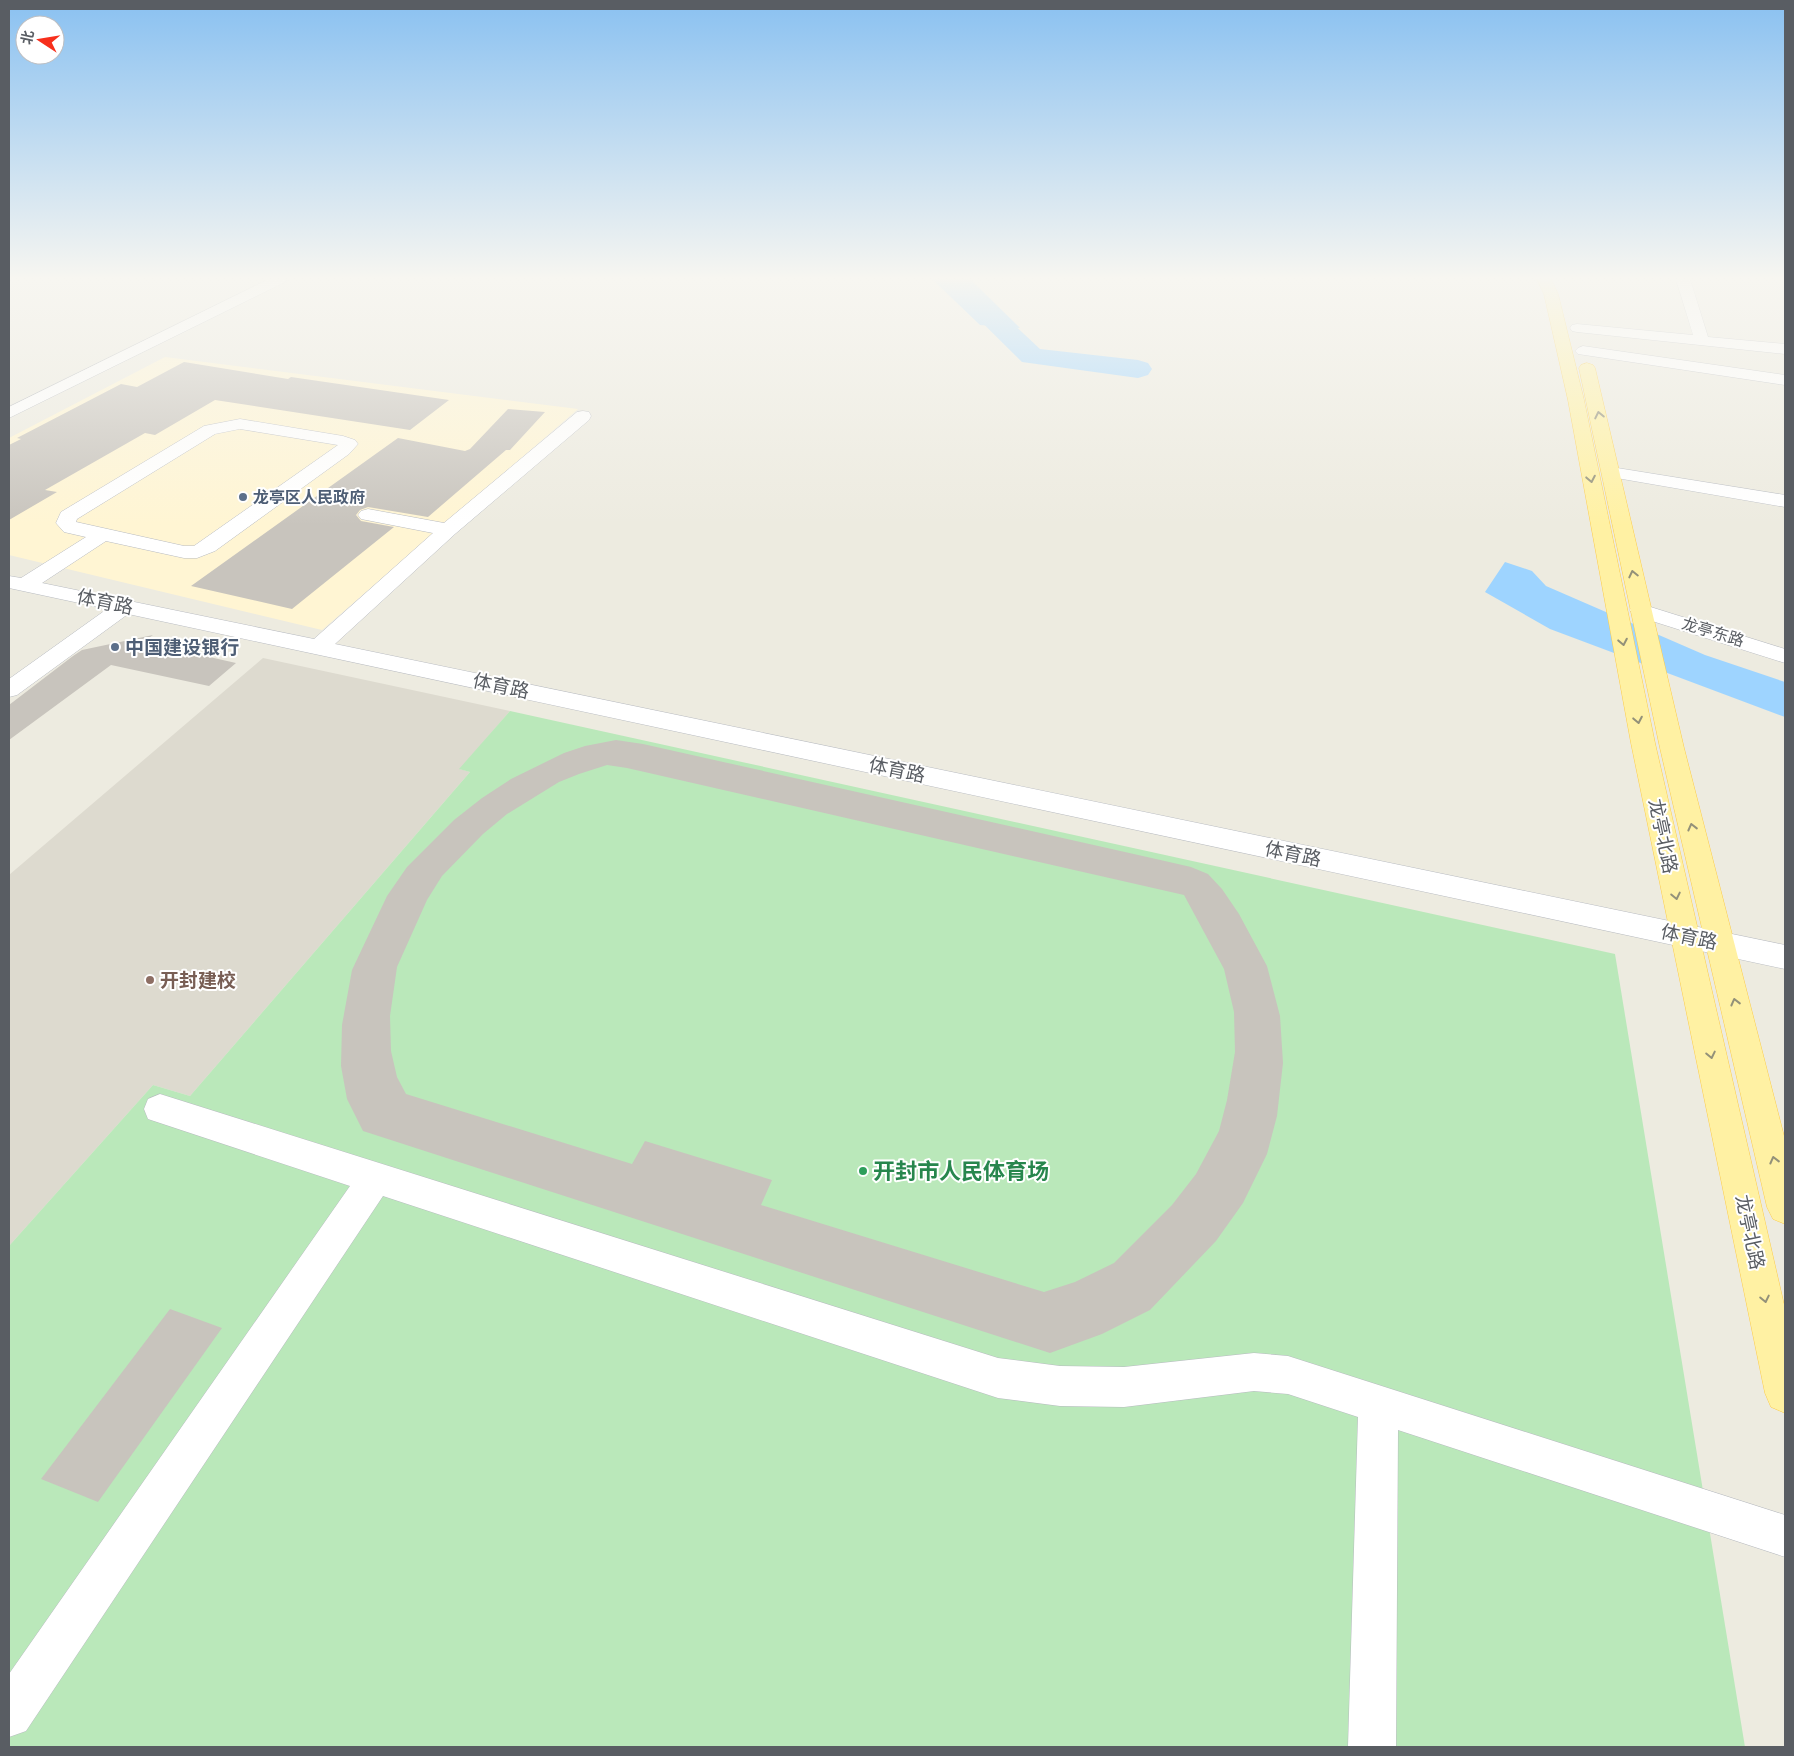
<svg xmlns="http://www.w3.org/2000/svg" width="1794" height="1756" viewBox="0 0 1794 1756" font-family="Jost,'Noto Sans SC',sans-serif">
<rect width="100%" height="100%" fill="#edebe0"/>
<polygon fill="#fff5d3" points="165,357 578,409 322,630 9,555 9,438"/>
<polygon fill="#dddacf" points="263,658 510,711 460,769 470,772 190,1096 153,1085 9,1246 9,875"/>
<polygon fill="#bae8ba" points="510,711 1615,954 1745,1747 9,1747 9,1246 153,1085 190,1096 470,772 459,769"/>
<g fill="#9ed4ff">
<polygon points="932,279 970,279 1020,328 980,325"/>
<polygon points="1505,562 1532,571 1546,586 1705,655 1785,682 1785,717 1550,629 1485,592"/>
</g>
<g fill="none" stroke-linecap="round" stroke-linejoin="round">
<polygon fill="#9ed4ff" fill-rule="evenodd" points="938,279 965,279 1040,349 1138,360 1148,363 1152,369 1148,375 1138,378 1022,362"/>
</g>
<g fill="#c8c4bd" fill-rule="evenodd">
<polygon points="184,362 288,379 291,377 449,400 410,430 215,400 155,435 145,433 45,490 57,492 9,520 9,445 21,439 17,438 121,384 137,387"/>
<polygon points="508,409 545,412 510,450 506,450 428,517 368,507 360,510 356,515 361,521 394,527 292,609 191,586 398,438 465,451 470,449"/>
<polygon points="153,635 143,642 236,663 209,686 111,665 9,740 9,705 73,656 82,650"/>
<path d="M616,740l27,4 513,115 35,8 17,7 14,15 17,25 28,52 13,50 3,47 -6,53 -10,38 -24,49 -27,38 -66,69 -48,24 -52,19 -687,-222 -16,-32 -6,-33 1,-41 10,-55 35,-74 20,-29 47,-47 28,-22 29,-19 53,-26 21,-7zM607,765l20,3 557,127 40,74 10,43 1,40 -8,48 -8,31 -23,43 -24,31 -58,58 -39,19 -31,10 -283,-87 11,-25 -127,-39 -13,23 -226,-70 -9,-17 -6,-26 -1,-35 7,-49 30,-67 15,-24 41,-42 24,-20 52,-32 20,-8z"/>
<polygon points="170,1309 222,1328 98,1502 41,1479"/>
</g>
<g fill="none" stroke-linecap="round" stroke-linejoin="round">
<g stroke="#b8bbc1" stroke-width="1">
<g id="minor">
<polygon points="269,279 287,279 285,282 9,418 9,407"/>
<polygon points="1676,279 1690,279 1708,337 1785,344 1785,354 1577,332 1572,331 1570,328 1572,325 1577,324 1693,335"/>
<polygon points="1583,346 1785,375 1785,385 1578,354 1575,351 1578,348"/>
<path d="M583,411l6,1 2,4 -2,4 -134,114 -120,110 1450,301v24l-1657,-355 -111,81 -8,2v-18l98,-70 -98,-21v-12l12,2 65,-41 -22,-5 -8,-9 5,-11 143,-86 36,-7 103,17 12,4 3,4 -9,10 -134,97 -18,7h-13l-78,-17 -64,42 272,56 119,-106 -72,-14 -3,-4 3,-4 7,-2 76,14 133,-111zM240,429l98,16 -144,101h-10l-108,-24 1,-3 138,-85z"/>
<polygon points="1611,467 1785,495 1785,507 1605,476 1602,472 1605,468"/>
<polygon points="1641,604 1785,649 1785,663 1633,615 1630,610 1633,605"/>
<polygon points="160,1094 998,1358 1060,1366 1124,1367 1254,1353 1288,1356 1785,1515 1785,1557 1398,1430 1396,1747 1348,1747 1358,1417 1288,1394 1254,1391 1124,1407 1060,1406 998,1398 383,1196 26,1731 9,1737 9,1674 350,1186 148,1119 144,1109 148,1099"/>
</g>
</g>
<g stroke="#fdcc4a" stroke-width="1">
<g id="major">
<polygon points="1537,279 1551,279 1558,294 1584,400 1655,743 1785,1309 1785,1413 1771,1407 1765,1393 1631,743 1568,400 1544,294"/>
<polygon points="1587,363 1593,365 1595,368 1684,748 1785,1140 1785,1224 1773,1219 1767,1207 1660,748 1579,368 1581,365"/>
</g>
</g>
<use href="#minor" fill="#fff" fill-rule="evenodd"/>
<use href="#major" fill="#fff1a3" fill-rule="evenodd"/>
</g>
<defs><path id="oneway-chevron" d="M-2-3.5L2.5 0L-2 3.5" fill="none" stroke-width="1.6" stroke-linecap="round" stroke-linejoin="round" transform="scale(1.25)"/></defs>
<g stroke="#939179">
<use href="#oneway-chevron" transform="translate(1599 415) rotate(-102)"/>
<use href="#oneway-chevron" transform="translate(1591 479) rotate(79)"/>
<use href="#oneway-chevron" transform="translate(1633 574) rotate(-103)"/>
<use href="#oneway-chevron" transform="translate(1623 642) rotate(79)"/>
<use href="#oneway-chevron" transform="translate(1638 720) rotate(79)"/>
<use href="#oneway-chevron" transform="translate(1692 827) rotate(-104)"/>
<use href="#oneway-chevron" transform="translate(1676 896) rotate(78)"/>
<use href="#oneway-chevron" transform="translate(1735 1002) rotate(-104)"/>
<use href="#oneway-chevron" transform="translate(1711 1055) rotate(78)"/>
<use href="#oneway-chevron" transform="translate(1774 1160) rotate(-104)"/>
<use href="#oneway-chevron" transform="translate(1765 1299) rotate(78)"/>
</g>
<linearGradient id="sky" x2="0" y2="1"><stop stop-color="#8ac1f1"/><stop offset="0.53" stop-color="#f7f6f1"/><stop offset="1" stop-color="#f7f6f1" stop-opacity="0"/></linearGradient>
<rect width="1794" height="525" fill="url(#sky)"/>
<g fill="#5c6f8a" stroke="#fff" stroke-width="2">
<circle cx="243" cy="497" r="5"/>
<circle cx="115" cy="647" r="5"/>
</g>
<circle fill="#8d6e63" stroke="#fff" stroke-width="2" cx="150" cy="980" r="5"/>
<circle fill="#2e9e5b" stroke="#fff" stroke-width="2" cx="863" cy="1171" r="5"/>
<g text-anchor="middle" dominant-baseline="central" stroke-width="4" stroke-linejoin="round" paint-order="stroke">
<g font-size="16" font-weight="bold" fill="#4e5e75" stroke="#fff" text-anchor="start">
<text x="253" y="497">龙亭区人民政府</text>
</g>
<g font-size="16" fill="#595d63" stroke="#fff">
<text transform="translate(1713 632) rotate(17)">龙亭东路</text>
</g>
<g font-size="19" fill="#595d63" stroke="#fff">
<text transform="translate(105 602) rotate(12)">体育路</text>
<text transform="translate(501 686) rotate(12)">体育路</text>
<text transform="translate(897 770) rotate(12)">体育路</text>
<text transform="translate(1663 836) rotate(78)">龙亭北路</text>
<text transform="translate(1293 854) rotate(12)">体育路</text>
<text transform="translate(1689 937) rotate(12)">体育路</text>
<text transform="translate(1750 1232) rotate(78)">龙亭北路</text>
</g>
<g font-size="19" font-weight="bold" fill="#4e5e75" stroke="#fff" text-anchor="start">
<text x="125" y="647">中国建设银行</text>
</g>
<g font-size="19" font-weight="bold" fill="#785e54" stroke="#fff" text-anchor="start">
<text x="160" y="980">开封建校</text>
</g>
<g font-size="22" font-weight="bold" fill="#27864d" stroke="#fff" text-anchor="start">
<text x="873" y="1171">开封市人民体育场</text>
</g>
</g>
<rect width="1794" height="1756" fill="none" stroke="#595d63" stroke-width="20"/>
<g transform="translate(40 40) rotate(282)"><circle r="24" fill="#ffffff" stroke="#bdbec1"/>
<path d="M0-4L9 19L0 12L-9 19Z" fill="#f72f1c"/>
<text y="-8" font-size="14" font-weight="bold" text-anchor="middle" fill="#595d63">北</text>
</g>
</svg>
